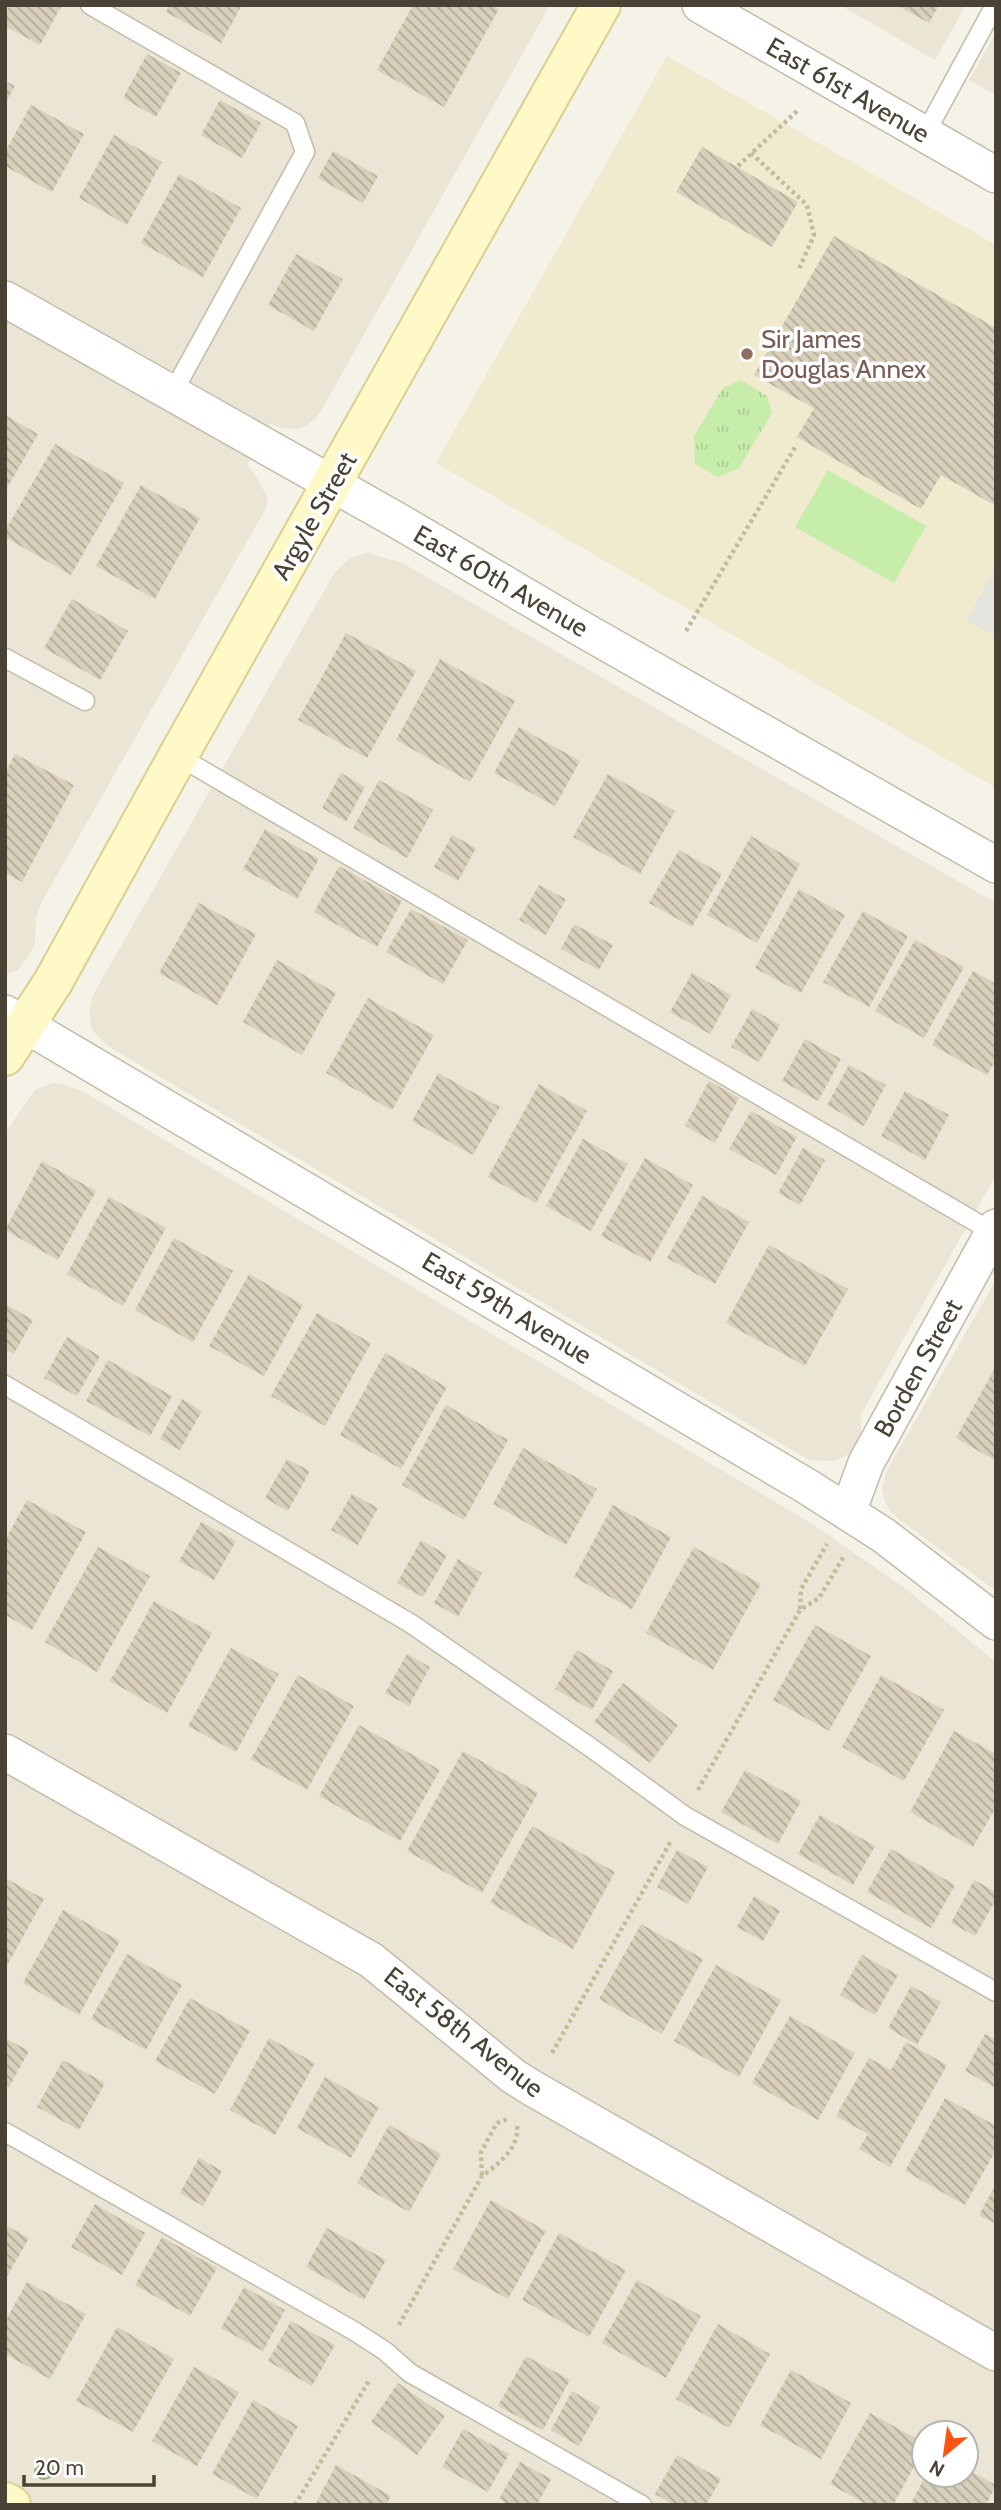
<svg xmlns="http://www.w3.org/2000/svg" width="1001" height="2510" viewBox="0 0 1001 2510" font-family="Cabin,sans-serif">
<defs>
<pattern id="park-tufts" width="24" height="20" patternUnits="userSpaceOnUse" patternTransform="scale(1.75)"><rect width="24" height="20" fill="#c7edab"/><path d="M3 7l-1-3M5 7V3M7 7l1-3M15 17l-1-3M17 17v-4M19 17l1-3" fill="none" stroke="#accc94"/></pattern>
<pattern id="building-back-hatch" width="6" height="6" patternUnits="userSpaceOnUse" patternTransform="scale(1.75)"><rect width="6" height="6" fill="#d8d0bb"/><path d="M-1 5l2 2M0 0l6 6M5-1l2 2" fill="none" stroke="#b1aa99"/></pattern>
</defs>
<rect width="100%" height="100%" fill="#f5f2e7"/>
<g fill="#eae5d4" fill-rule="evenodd">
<polygon points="5,5 550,5 322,409 316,418 306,426 296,429 281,428 270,424 247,465 254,473 268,498 265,510 41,903 36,916 35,944 28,957 17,971 5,975"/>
<polygon points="840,5 966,5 935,60"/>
<polygon points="996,33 996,95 969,80"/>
<polygon points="368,553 402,563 996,903 996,1175 861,1414 861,1437 851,1452 844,1457 835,1461 809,1460 108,1046 92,1030 89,1012 93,995 335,572 350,558"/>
<path d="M52,1083l11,1 19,7 732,434 92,64 90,73v843h-991v-1372l30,-43zM924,2433h42v42h-42z"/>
<polygon points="996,1280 996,1591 896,1517 886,1505 882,1489 886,1472"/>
</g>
<polygon fill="#f0ebcf" points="667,56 996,245 996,788 436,463"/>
<polygon fill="#c7edab" points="828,470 926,526 894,583 795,527"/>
<polygon fill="url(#park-tufts)" points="741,380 767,396 772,413 739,468 718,477 695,464 694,436 723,388"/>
<polygon fill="#e6e4df" points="996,567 996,637 966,620"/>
<g fill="url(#building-back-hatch)">
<polygon points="10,5 59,5 61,7 40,45 5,26 5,14"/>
<polygon points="170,5 242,5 221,43 166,12"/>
<polygon points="413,5 492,5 499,9 444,107 377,70"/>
<polygon points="897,5 939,5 929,23"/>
<polygon points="147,54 181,73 156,117 123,98"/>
<polygon points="5,81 15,86 5,104"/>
<polygon points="220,100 261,123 242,158 201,135"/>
<polygon points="31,105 84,134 52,192 5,166 5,152"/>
<polygon points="114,135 162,162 127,225 79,198"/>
<polygon points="702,147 798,202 772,247 676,192"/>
<polygon points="333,151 378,176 363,203 318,178"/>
<polygon points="179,174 241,208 203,277 141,243"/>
<polygon points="834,236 996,328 996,506 941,475 921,509 797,437 814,408 754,375"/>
<polygon points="296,254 343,279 314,331 268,305"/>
<polygon points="5,415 38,434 5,492"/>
<polygon points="55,444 124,483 71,575 5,537 5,531"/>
<polygon points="141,485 200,518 155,599 96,566"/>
<polygon points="72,599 128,631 100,680 44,648"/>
<polygon points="346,633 416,671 367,758 298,720"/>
<polygon points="440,659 515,701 470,782 396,740"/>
<polygon points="519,727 580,761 555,806 494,773"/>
<polygon points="15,754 74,785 22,882 5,873 5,773"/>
<polygon points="341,773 365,787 346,822 322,808"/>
<polygon points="608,774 675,811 640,874 573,837"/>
<polygon points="379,780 433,810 407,858 353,828"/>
<polygon points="265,829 319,859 297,899 243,869"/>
<polygon points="452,835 476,848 458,881 434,867"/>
<polygon points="751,836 800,864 757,943 707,915"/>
<polygon points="679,850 722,874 692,927 649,903"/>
<polygon points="339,866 402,901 377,947 314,912"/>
<polygon points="539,885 566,899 546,935 519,920"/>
<polygon points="799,889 845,915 801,993 755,968"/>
<polygon points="199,903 256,934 217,1005 159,973"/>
<polygon points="411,909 468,940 443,984 386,952"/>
<polygon points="863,911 908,936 869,1007 823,982"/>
<polygon points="574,924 613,945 599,970 561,949"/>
<polygon points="915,940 964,967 924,1038 875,1011"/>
<polygon points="277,960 336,993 302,1055 243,1022"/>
<polygon points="973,971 996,984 996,1059 987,1075 932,1045"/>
<polygon points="692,973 731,995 710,1034 670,1012"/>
<polygon points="368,998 434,1035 392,1110 326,1073"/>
<polygon points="752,1009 780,1025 759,1062 731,1047"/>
<polygon points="805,1039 841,1059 818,1101 782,1081"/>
<polygon points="849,1065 886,1085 864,1126 827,1105"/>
<polygon points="438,1073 500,1107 473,1155 412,1121"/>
<polygon points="709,1081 739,1098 715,1143 685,1126"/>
<polygon points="539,1084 587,1111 536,1203 488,1177"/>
<polygon points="905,1091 949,1115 925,1160 881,1136"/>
<polygon points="751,1111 797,1137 776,1175 729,1149"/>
<polygon points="583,1139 628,1164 591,1231 546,1206"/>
<polygon points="803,1148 825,1160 800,1205 778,1193"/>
<polygon points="645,1158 693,1185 650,1262 601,1236"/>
<polygon points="42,1161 96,1191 58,1260 5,1230"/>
<polygon points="702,1196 749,1222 715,1284 667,1258"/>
<polygon points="109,1197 166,1228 123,1306 67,1274"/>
<polygon points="174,1238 233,1271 193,1342 135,1310"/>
<polygon points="769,1245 848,1289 805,1366 726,1323"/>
<polygon points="249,1274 303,1305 264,1376 209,1346"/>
<polygon points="5,1304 33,1320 14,1354 5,1349"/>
<polygon points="317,1313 371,1343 325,1426 271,1396"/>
<polygon points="67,1337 100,1356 77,1396 44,1378"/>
<polygon points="385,1353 447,1387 401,1469 340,1435"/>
<polygon points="108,1360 172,1396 150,1436 86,1401"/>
<polygon points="996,1366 996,1461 956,1438"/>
<polygon points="182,1399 202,1411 180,1450 160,1439"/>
<polygon points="446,1405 508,1440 464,1520 402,1485"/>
<polygon points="523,1448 597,1489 566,1545 493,1504"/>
<polygon points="287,1459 310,1471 288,1511 265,1498"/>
<polygon points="352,1494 378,1508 358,1545 331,1530"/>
<polygon points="27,1500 86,1532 32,1630 5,1615 5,1540"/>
<polygon points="613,1505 671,1537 632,1609 574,1577"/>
<polygon points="201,1522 236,1541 214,1580 179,1561"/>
<polygon points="421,1540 447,1555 423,1597 397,1583"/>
<polygon points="98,1547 150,1576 97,1672 45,1642"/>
<polygon points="694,1547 761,1584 713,1670 646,1633"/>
<polygon points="458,1559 482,1573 458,1617 434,1603"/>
<polygon points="154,1601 212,1633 167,1713 110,1681"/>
<polygon points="815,1625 871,1656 829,1731 773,1700"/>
<polygon points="231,1648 279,1674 236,1752 188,1726"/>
<polygon points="577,1650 613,1671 592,1710 555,1689"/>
<polygon points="407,1654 430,1667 409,1706 385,1693"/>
<polygon points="298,1675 354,1706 307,1790 251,1759"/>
<polygon points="881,1675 944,1710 904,1781 842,1747"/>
<polygon points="623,1683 678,1725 650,1763 594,1722"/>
<polygon points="359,1725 440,1770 400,1841 319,1796"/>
<polygon points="954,1731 996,1754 996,1807 973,1847 910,1812"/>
<polygon points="463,1751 538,1793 482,1893 407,1851"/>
<polygon points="745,1770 801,1801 778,1844 721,1812"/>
<polygon points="820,1815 875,1846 853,1885 798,1854"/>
<polygon points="532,1826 615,1872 573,1949 490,1903"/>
<polygon points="891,1849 955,1885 931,1928 867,1892"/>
<polygon points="677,1850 708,1867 688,1904 657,1887"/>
<polygon points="5,1878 44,1899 5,1969"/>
<polygon points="974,1880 996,1892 996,1900 975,1936 951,1923"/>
<polygon points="754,1896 780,1911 763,1941 737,1927"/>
<polygon points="63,1910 120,1941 79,2015 23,1983"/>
<polygon points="641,1924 703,1959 662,2034 599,1999"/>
<polygon points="127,1954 182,1985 146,2050 91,2019"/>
<polygon points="862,1955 898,1975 875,2015 840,1995"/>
<polygon points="716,1965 781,2000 739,2077 674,2041"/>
<polygon points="911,1986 941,2002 917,2045 888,2028"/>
<polygon points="190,1998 250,2031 215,2094 155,2061"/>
<polygon points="790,2016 855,2053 818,2120 752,2083"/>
<polygon points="985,2034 996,2040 996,2088 965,2071"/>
<polygon points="5,2038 29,2051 9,2087 5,2084"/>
<polygon points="269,2038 315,2063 275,2135 230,2110"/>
<polygon points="906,2042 947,2065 890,2167 859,2149 868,2134 836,2116 869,2058 891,2070"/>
<polygon points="63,2060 105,2083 79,2130 37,2107"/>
<polygon points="325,2077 379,2107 351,2158 297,2128"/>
<polygon points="945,2098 996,2126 996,2150 965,2205 905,2171"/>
<polygon points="389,2125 441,2154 409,2212 357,2183"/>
<polygon points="199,2158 222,2171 203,2206 180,2193"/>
<polygon points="996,2184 996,2224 979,2215"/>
<polygon points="491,2200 546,2231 508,2299 453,2269"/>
<polygon points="95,2204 145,2233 122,2275 71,2247"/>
<polygon points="5,2225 29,2238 5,2280"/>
<polygon points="327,2228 386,2260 364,2300 306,2267"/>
<polygon points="559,2233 626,2270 589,2337 522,2300"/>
<polygon points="162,2237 217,2268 190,2316 135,2285"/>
<polygon points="637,2280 701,2316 666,2378 602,2343"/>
<polygon points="27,2282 86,2314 50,2379 5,2354 5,2322"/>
<polygon points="244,2287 285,2310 263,2351 221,2328"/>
<polygon points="291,2321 335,2345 312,2386 268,2361"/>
<polygon points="718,2324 770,2354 729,2428 676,2399"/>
<polygon points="117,2327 174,2359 133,2432 76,2401"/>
<polygon points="526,2356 570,2380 543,2430 498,2406"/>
<polygon points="194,2367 239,2392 197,2466 152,2441"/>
<polygon points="791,2370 851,2403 821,2459 760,2425"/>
<polygon points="398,2383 445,2416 417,2455 371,2422"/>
<polygon points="572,2391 600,2407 579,2446 551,2430"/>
<polygon points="253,2400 298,2426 257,2499 212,2474"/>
<polygon points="870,2413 924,2443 924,2448 893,2505 867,2505 830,2484"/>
<polygon points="463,2429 509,2454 488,2492 442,2467"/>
<polygon points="677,2455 721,2479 706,2505 674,2505 655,2494"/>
<polygon points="520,2462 551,2479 537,2505 509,2505 499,2499"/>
<polygon points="336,2465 391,2496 386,2505 315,2505"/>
<polygon points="966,2469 996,2485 986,2505 910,2505 926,2475 966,2475"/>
</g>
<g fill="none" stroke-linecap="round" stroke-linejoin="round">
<g stroke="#c2bca8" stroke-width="21">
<g id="lane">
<polyline points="90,5 295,123 305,152 172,394"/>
<polyline points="925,134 995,5"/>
<polyline points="5,658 85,701"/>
<polyline points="178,756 996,1234"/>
<polyline points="5,1385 410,1623 590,1747 685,1816 996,1992"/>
<polyline points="5,2132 354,2331 385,2351 410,2373 642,2505"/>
</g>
</g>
<g stroke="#c2bca8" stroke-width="38">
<g id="street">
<polyline points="700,5 996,175"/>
<polyline points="5,299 400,522 580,628 996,865"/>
<polyline points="5,1013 808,1487 883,1535 996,1622"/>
<polyline points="848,1512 866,1463 996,1227"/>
<polyline points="5,1752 371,1960 513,2076 532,2088 996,2353"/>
</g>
</g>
<g stroke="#d9d091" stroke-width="42">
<g id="secondary">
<polyline points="5,1056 53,982 178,756 601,5"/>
<polyline points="5,2502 11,2505"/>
</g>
</g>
<g stroke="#c5bb98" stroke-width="4.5" stroke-dasharray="3.5 3.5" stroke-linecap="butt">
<polyline points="751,153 807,205 814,235 799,269"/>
<polyline points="738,166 797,111"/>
<polyline points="686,631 797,444"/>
<polyline points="800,1609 801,1589 827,1544"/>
<polyline points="698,1790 800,1610 819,1598 844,1556"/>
<polyline points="552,2053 671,1841"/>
<polyline points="482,2175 481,2152 497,2123 508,2119"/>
<path d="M399,2325l83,-149c16,-11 38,-29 35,-50"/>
<polyline points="295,2505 370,2379"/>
</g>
<use href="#lane" stroke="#fff" stroke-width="18"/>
<use href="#street" stroke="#fff" stroke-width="35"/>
<use href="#secondary" stroke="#fff8c7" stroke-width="38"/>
</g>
<circle fill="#8eb47a" cx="44" cy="2470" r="10"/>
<circle fill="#8d6e63" stroke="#fff" stroke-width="2.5" cx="747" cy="354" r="7"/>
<g text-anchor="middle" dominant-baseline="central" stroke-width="7" stroke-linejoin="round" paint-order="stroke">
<g font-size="26" fill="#494335" stroke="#fff">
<text transform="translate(848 90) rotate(30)">East 61st Avenue</text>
<text transform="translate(314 516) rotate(-60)">Argyle Street</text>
<text transform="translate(501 581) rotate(30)">East 60th Avenue</text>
<text transform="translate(507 1308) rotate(31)">East 59th Avenue</text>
<text transform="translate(918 1368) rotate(-61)">Borden Street</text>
<text transform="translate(464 2032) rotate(38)">East 58th Avenue</text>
</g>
<g font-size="26" fill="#785e54" stroke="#fff" text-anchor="start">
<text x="761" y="339">Sir James<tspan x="761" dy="30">Douglas Annex</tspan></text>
</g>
</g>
<rect width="1001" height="2510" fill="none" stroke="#494335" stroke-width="14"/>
<g transform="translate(945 2454) rotate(209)"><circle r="33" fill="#ffffff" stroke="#b6b4ae" stroke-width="2"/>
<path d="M0-5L12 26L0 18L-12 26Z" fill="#ff5514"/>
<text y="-10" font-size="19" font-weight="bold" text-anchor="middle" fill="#494335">N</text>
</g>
<path d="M24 2475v10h130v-10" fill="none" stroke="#494335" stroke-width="3.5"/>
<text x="35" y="2475" font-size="21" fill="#494335" stroke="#ffffff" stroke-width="5" paint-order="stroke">20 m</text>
</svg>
